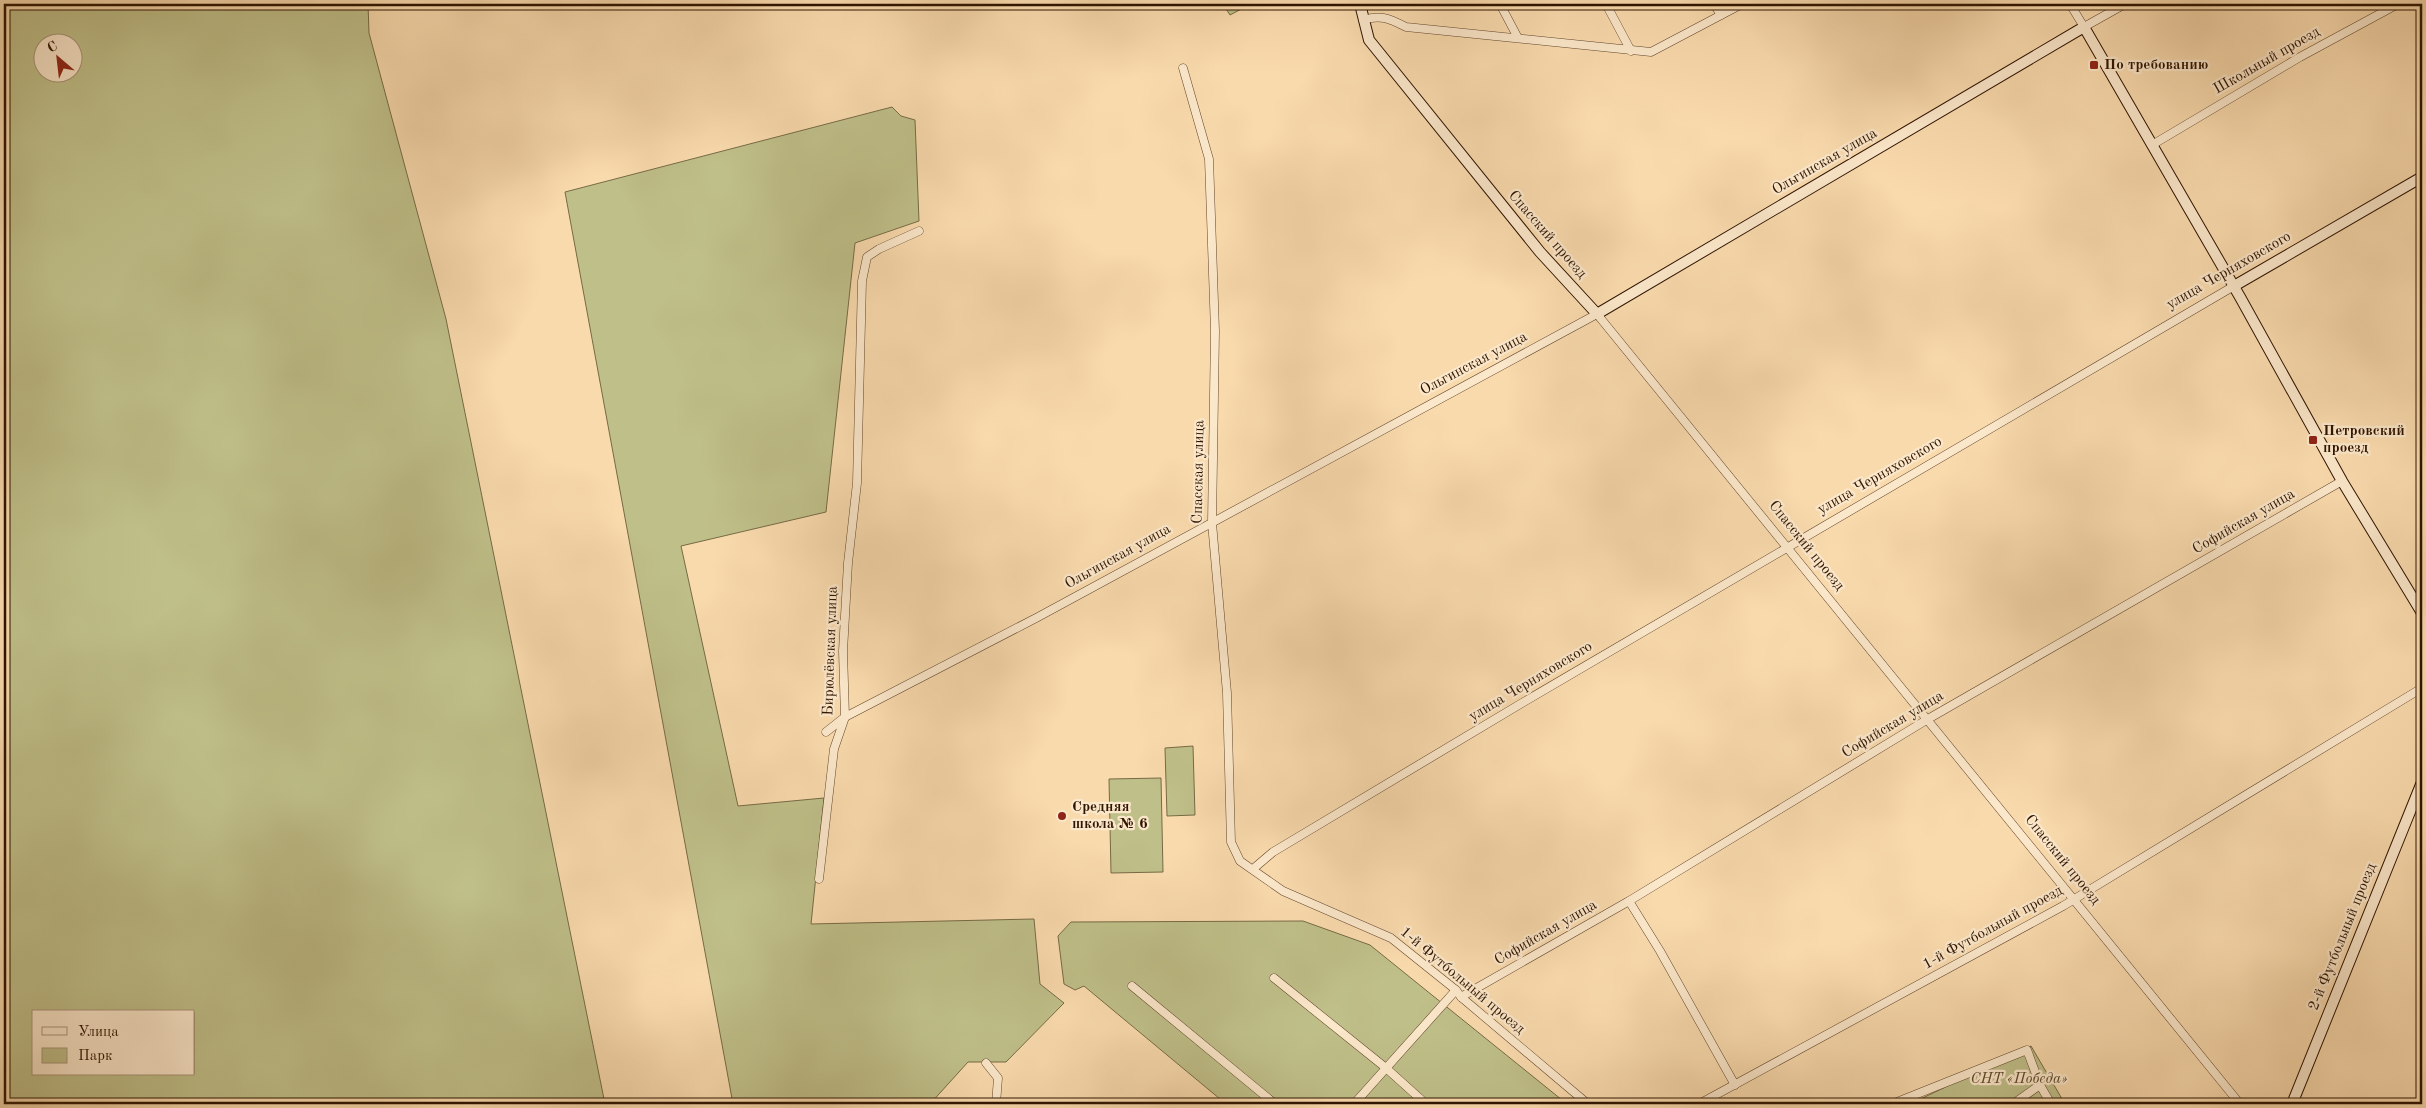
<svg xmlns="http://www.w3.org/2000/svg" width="2426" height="1108" viewBox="0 0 2426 1108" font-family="'Old Standard TT',serif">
<rect width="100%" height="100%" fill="#f9daad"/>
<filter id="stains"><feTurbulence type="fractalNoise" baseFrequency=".004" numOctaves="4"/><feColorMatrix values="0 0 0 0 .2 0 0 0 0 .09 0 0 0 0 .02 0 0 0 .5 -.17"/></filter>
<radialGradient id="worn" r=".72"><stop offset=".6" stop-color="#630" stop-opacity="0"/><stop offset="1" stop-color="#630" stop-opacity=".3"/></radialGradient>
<g fill="#bfbf89" stroke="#776a44" fill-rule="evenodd">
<path d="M4,4h364l1,29 77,286 159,785h-601zM72,42v30h-30v-30zM34,1012h160v62h-160z"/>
<polygon points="1223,4 1246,4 1247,6 1230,15"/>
<polygon points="892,107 901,116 915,120 919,221 855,243 826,512 681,546 738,806 824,798 811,924 1034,919 1040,984 1064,1003 1006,1062 968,1062 930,1104 733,1104 565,192"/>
<polygon points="1193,746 1195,815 1167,816 1165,748"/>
<polygon points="1161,778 1163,872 1111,873 1109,779"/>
<polygon points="1303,921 1370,945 1567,1104 1226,1104 1084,986 1075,990 1064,984 1058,936 1071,922"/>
<polygon points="2031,1046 2065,1104 1910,1104"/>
</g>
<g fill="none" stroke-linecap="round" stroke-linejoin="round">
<g stroke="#62462b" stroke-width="9">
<g id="street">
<polyline points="1500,4 1518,38"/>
<polyline points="1606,4 1631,51"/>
<polyline points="1714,4 1721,15"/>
<polyline points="2070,4 2084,27 2125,4"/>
<path d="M1363,20c18,-6 27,-1 43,7l245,25 91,-48"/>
<polyline points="1183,68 1209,159 1215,331 1212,523 1227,693 1231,842 1240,861 1283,891 1391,938 1456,990 1461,997 1588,1104"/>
<polyline points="2152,145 2300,57 2398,4"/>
<polyline points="826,732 845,717 1038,617 1597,314 2240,1104"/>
<polyline points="1253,869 1273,852 1522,703 2234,286"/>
<polyline points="819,879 834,749 845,717 843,651 848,563 857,483 862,281 867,257 879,249 919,231"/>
<polyline points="1629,901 1660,951 1735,1085"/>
<polyline points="1274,978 1386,1068 1426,1104"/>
<polyline points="1132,986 1275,1104"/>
<polyline points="1461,997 1629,901 1928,719 2342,481"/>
<polyline points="986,1063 998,1078 996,1104"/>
<polyline points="1354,1104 1456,990"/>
<polyline points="1699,1104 2063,906 2422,688"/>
<polyline points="1892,1104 2027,1050 2040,1085 2051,1104"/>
<polyline points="2013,1104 2040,1085"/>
</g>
</g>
<g stroke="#2f1400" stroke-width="12">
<g id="secondary">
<polyline points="1360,4 1369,40 1540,252 1597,314 2084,27 2240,297 2342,481 2422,613"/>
<polyline points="2234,286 2422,177"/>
<polyline points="2292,1104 2422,782"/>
</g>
</g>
<use href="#street" stroke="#fbe7ca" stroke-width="8"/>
<use href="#secondary" stroke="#fbe7ca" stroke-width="10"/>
</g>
<g fill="#8f2418" stroke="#fbe7ca" stroke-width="2">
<rect x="2089" y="60" width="10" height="10" rx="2.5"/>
<rect x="2308" y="435" width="10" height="10" rx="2.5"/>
<circle cx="1062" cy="816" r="5"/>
</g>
<g text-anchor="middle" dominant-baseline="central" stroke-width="4.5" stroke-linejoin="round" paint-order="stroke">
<g font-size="15" fill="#2f1400" stroke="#fbe7ca">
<text transform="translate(2267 61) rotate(-30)">Школьный проезд</text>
<text transform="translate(1825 162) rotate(-30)">Ольгинская улица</text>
<text transform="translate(1547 235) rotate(49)">Спасский проезд</text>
<text transform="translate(2229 271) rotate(-30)">улица Черняховского</text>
<text transform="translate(1474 364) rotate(-28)">Ольгинская улица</text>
<text transform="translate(1199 472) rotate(-89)">Спасская улица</text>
<text transform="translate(1880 476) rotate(-30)">улица Черняховского</text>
<text transform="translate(2244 522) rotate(-30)">Софийская улица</text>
<text transform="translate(1806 546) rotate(51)">Спасский проезд</text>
<text transform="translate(1118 557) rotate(-29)">Ольгинская улица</text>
<text transform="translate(831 651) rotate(-88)">Бирюлёвская улица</text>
<text transform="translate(1531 682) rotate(-31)">улица Черняховского</text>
<text transform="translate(1893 725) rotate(-31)">Софийская улица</text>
<text transform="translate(2062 860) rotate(51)">Спасский проезд</text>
<text transform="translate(1993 928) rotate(-29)">1-й Футбольный проезд</text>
<text transform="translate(1546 933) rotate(-30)">Софийская улица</text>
<text transform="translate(2343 937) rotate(-68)">2-й Футбольный проезд</text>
<text transform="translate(1462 981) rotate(40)">1-й Футбольный проезд</text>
</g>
<g font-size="15" font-weight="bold" fill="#2f1400" stroke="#fbe7ca" text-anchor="start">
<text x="2104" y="65">По требованию</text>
<text x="2323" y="431">Петровский<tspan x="2323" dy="17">проезд</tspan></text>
<text x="1072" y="807">Средняя<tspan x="1072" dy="17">школа № 6</tspan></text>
</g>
<g font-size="15" font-style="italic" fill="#5a4729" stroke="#fbe7ca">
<text x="2019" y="1079">СНТ «Победа»</text>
</g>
</g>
<rect width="2426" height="1108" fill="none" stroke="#f9daad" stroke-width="20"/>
<rect x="5" y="5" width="2416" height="1098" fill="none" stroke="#2f1400" stroke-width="2.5"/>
<rect x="10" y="10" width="2406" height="1088" fill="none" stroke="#2f1400"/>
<rect x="32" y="1010" width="162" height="65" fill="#fbe7ca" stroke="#a99379"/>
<rect x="42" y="1027" width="25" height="8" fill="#fbe7ca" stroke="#a99379"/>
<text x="78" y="1036" font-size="15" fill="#2f1400">Улица</text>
<rect x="42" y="1048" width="25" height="15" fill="#bfbf89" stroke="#a99379"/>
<text x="78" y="1060" font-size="15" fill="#2f1400">Парк</text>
<g transform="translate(58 58) rotate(332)"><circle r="24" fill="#fbe7ca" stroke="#a99379"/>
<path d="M0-4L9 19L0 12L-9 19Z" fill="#8f2418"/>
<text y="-8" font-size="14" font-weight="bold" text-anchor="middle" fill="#2f1400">С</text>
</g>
<rect width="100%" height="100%" filter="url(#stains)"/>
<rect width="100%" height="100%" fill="url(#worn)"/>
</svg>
